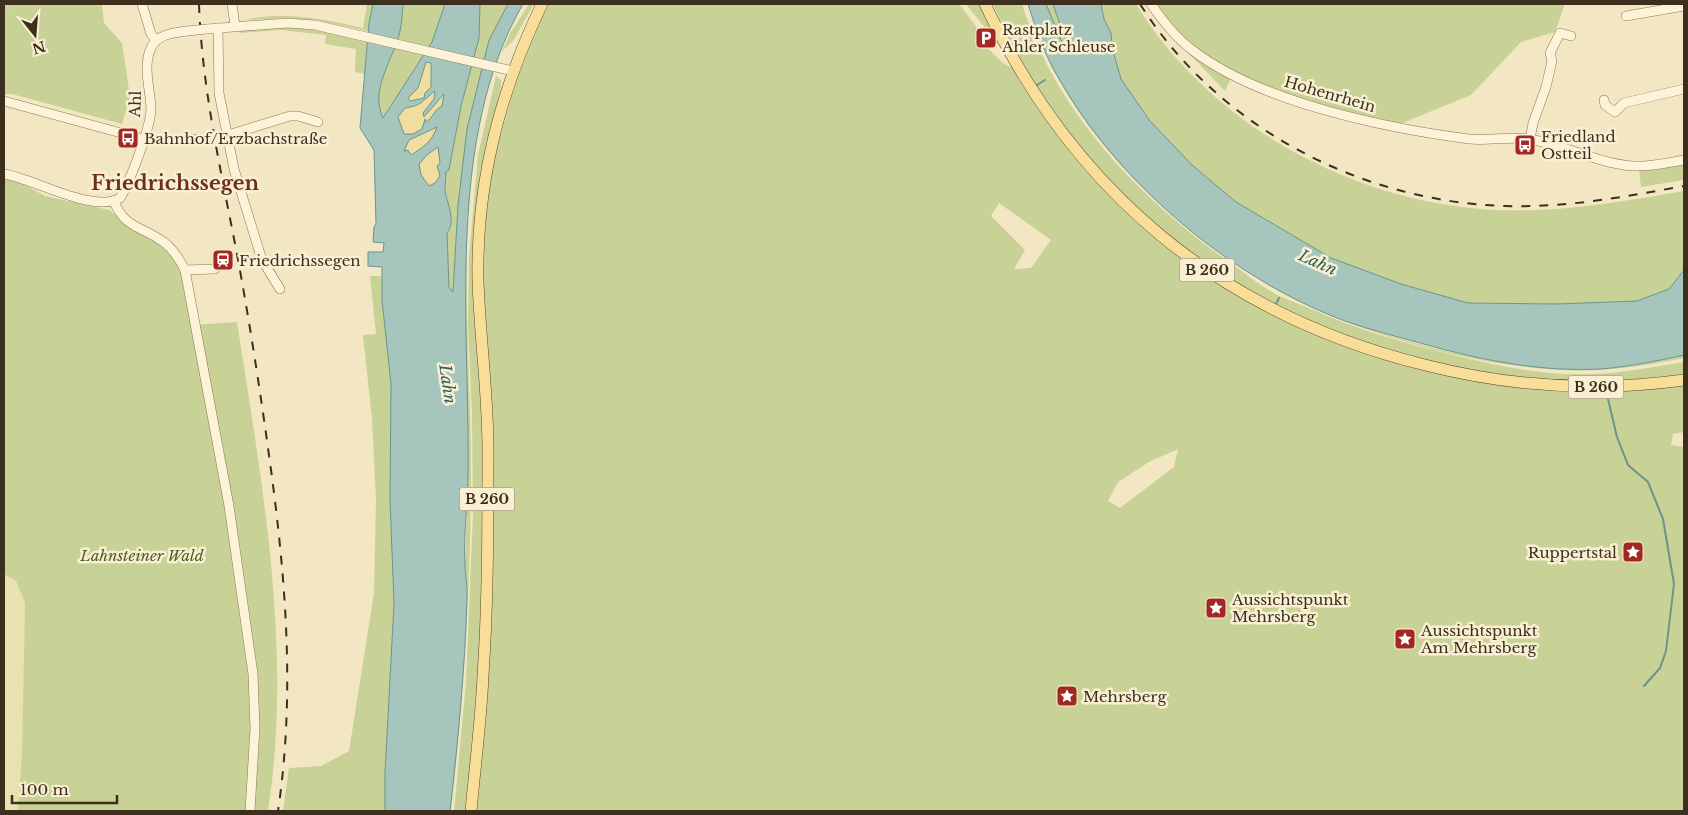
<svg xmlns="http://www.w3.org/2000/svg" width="1688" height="815" viewBox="0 0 1688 815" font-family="'Libre Baskerville',serif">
<rect width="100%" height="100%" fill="#f2e6c3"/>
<polygon fill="#e9e2b0" points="4,574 16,581 25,603 22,750 18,811 4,811"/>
<g fill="#c8d296" fill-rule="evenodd">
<polygon points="4,4 102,4 104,23 122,43 130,97 122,124 12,94 4,94"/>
<path d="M367,4h6l-5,27 -53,-11 -27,-2 -44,2c39,-9 81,-1 119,8z"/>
<path d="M403,4h42l-13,38 -49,76c-14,-29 11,-58 17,-87 2,-8 2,-18 3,-27z"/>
<path d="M480,4h28l-19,36 -22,89 -9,76 -5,88 -4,-6 -2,-55c8,-10 1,-28 -1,-39 -2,-7 0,-15 0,-21l3,-2 12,-64 18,-68z"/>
<polygon points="529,4 534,4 513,41 502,51 511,32"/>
<path d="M546,4h413l16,21 6,17 23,22 9,4 30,46 29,41 50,52 54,46 82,54 28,14 96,38 124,27 81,6 45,-1 52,-5v46l-11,2 -2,11 13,2v364h-1210l10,-100 -2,-462 6,-71 29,-99zM999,203l52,37 -20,28 -17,1 11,-19 -34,-34zM1178,449l-4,18 -54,41 -12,-7 10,-19 31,-20z"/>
<polygon points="966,4 981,4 999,44 998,44"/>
<path d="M993,4h29c34,109 118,195 210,260 13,9 26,20 40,28 10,6 23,10 34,15 48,21 96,36 147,48 45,11 91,21 138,19 32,-1 62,-7 93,-12v13c-36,5 -73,10 -110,8 -252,-13 -478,-142 -581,-379z"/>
<polygon points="1046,4 1053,4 1064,32 1066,47 1061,43"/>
<path d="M1101,4h35c71,115 201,190 334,204 71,8 144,-5 214,-17v79l-15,19 -32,12 -81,3 -88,-1 -67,-19 -70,-26 -95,-56 -44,-37 -42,-44 -29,-42 -8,-28 -2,-18 -7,-14z"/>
<polygon points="1155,4 1565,4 1555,32 1521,42 1471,95 1400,124 1317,104 1236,75 1185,40"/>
<polygon points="282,26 324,31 367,42 365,74 355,72 356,49 325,44 326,35 281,30 240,33 239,29"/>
<polygon points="1172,36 1231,78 1225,91"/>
<path d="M1049,61l43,67 27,33 65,64c-47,-39 -90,-85 -121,-138 -4,-8 -12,-18 -14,-26z"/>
<polygon points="496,76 501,80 501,87 482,165 478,210 484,444 480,684 468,811 454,811 466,682 473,512 472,415 468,326 469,257 478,155"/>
<polygon points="1684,164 1684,180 1641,187 1639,169"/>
<path d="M4,178l12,2 29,16 64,14 31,22 18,8 16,18 7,13 12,54 44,-3c25,161 56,327 31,489h-250l4,-61 3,-147 -9,-22 -12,-7z"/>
<path d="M467,256c-2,70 4,139 4,208 0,116 -7,232 -20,347h-1l6,-57 11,-153 -2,-35 3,-90 -4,-176z"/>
<polygon points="370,276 381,276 391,384 394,604 385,772 385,811 283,811 289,768 321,766 349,751 374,593 376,500 372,419 363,335 376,334"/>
<path d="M1257,278c29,15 58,32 89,43 77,28 170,50 252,48 28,-1 59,-8 86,-14v3c-30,6 -60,11 -90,12 -97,5 -256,-39 -337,-92z"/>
</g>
<g fill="#f0de9e">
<polygon points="426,62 431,62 430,70 431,87 425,93 424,98 411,101 408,99 418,88"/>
<path d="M434,91v8l-11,14h4l15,-19h2l-2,12 -6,2 -5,11 -8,3 -1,7 -9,5h-9l-6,-17 7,-9c15,-2 20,-9 29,-17z"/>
<path d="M437,127c-5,14 -13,20 -27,28l-6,-3 5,-12z"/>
<polygon points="438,147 440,164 437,171 440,176 435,184 429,187 420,175 419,164"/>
</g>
<g fill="#a6c5bd" stroke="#6b948c" fill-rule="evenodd">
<path d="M373,4h30c-1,9 -1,19 -3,27 -6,28 -31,58 -17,87l49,-76 13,-38h35l-1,34 -18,68 -12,64 -3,2c0,6 -1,11 -1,17 1,13 12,31 2,44l2,54 4,5 5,-87 9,-76 22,-89 19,-36h15c-78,135 -53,321 -55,471 0,30 -5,61 -3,91 0,11 3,21 2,32 -2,71 -9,143 -17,213h-65v-39l9,-168 -4,-105 1,-115 -9,-84v-33l-14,-1v-14h15l1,-9 -11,-1 1,-15 2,-3 -2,-74 -14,-22 9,-105zM426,62l5,1v24l-6,6 -1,5 -14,3 -2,-3 10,-10zM435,91l-1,8 -11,14 1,4 20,-23 -2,12c-8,3 -8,11 -16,16l-1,-3 -3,10 -9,5h-9l-6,-17 7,-9c17,-2 19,-9 30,-17zM437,127c-5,14 -13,20 -26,28l-3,-5 -4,1 5,-11zM438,147l2,16 -3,3 3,10 -5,7 -6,3 -8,-11 -2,-11 8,-9z"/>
<path d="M1028,4h18l18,43 3,-2 -14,-41h48l3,15 7,14 2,18 8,28 29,42 42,44 44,37 95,56 70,26 67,19 88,1 81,-3 32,-12 15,-19v85c-27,6 -56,12 -84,14 -57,3 -114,-8 -169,-23 -28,-8 -58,-15 -86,-25 -118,-44 -236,-145 -294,-257 -9,-17 -17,-40 -23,-60z"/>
</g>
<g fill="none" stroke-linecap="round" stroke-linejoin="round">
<g stroke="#6b948c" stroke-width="2">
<polyline points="1037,85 1045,80"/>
<polyline points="150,137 197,135"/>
<polyline points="1276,304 1279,298"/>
<polyline points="1608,399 1617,437 1628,465 1648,482 1663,519 1674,584 1666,651 1660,668 1644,686"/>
</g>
<g stroke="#8f7758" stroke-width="10">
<g id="minor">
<polyline points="142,4 151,34 156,40"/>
<polyline points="232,4 235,26"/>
<path d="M1151,4c11,16 24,33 40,45 67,53 194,79 278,90 20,2 40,-3 60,0 35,6 68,24 103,27 17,1 35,-3 52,-6"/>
<polyline points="1626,16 1684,6"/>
<polyline points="218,28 219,93 234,169 262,260 280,289"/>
<polyline points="207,29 287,23 315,25 513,71"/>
<polyline points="1604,100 1605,105 1615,112 1624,103 1684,89"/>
<polyline points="4,101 143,139"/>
<polyline points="228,135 290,116 298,116 318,122"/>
<polyline points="1530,139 1533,123 1546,87 1552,61 1550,53 1560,33 1571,36"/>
<path d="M4,174c29,4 89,40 116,24 10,-16 30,-70 31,-88 0,-19 -9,-43 0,-62 6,-14 23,-15 36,-17"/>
<path d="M114,202c11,25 25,24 45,37 11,6 20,19 26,31l44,236 24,168 2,54 -5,83"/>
<polyline points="185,270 215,269"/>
</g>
</g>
<g stroke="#5c452c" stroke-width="12">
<g id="major">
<path d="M985,4c89,189 237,311 440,361 86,22 171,27 259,15"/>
<path d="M471,811c4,-45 10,-90 12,-135 5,-75 5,-151 5,-226 0,-56 -8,-112 -10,-169 -2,-97 22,-190 64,-277"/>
</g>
</g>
<use href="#minor" stroke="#fcf3d8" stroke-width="9"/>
<use href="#major" stroke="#f8de98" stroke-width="11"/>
<g stroke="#3d2e1d" stroke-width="2" stroke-dasharray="9 9" stroke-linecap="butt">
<path d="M199,4c3,85 22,167 38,250 12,65 22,129 31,194 17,121 28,242 10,363"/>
<path d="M1140,4c78,123 219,197 364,202 61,2 120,-9 180,-20"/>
</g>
<g stroke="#8f7758" stroke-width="10" stroke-linecap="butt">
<polyline id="minor-bridge" points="187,31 207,29"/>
</g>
<use href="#minor-bridge" stroke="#fcf3d8" stroke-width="9"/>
</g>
<defs>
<g id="parking-square" transform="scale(1.125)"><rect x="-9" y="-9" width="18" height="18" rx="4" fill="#a32722" stroke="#f9f0d4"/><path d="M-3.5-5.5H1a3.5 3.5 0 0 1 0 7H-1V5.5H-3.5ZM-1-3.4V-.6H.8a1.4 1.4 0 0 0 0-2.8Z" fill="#fff"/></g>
<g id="bus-square" transform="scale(1.125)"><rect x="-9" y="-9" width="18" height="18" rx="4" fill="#a32722" stroke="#f9f0d4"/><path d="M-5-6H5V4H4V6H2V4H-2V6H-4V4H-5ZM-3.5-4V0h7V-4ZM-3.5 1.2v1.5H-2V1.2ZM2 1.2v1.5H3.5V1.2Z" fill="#fff"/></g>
<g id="station-square" transform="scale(1.125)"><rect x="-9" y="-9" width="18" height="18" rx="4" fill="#a32722" stroke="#f9f0d4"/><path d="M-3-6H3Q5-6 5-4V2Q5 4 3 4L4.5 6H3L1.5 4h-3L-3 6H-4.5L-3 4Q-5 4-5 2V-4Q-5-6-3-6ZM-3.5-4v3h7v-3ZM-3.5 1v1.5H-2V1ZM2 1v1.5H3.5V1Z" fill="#fff"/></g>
<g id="sight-square" transform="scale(1.125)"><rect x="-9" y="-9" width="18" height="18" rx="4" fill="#a32722" stroke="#f9f0d4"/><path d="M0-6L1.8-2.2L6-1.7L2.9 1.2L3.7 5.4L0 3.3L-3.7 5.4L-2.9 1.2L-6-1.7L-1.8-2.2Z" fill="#fff"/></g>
</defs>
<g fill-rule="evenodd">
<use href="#parking-square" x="986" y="38"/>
<use href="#bus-square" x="128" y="138"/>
<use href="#bus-square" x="1525" y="145"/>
<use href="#station-square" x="223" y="260"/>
<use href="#sight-square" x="1633" y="552"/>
<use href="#sight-square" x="1216" y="608"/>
<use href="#sight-square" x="1405" y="639"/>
<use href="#sight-square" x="1067" y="696"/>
</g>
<g text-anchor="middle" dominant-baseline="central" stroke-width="5" stroke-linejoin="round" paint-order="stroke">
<g fill="#f9f0d4" stroke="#756854" stroke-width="1">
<rect x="1179.5" y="258.5" width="55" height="23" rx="4"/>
<rect x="1568.5" y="375.5" width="55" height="23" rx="4"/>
<rect x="459.5" y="487.5" width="55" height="23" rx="4"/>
</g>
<g font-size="14" font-weight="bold" fill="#3d2e1d">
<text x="1207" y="270">B 260</text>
<text x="1596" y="387">B 260</text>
<text x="487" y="499">B 260</text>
</g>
<g font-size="15" fill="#3d2e1d" stroke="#f9f0d4" text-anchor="start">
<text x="1002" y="29">Rastplatz<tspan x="1002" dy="17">Ahler Schleuse</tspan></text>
<text x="1541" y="136">Friedland<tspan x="1541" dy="17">Ostteil</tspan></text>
<text x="144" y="138">Bahnhof/Erzbachstraße</text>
<text x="239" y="260">Friedrichssegen</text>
<text x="1617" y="552" text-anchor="end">Ruppertstal</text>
<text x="1232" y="599">Aussichtspunkt<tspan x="1232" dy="17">Mehrsberg</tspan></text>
<text x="1421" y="630">Aussichtspunkt<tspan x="1421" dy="17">Am Mehrsberg</tspan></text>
<text x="1083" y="696">Mehrsberg</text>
</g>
<g font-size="15" fill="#3d2e1d" stroke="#f9f0d4">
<text transform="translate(1330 94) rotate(16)">Hohenrhein</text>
<text transform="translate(135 104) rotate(-88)">Ahl</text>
</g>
<g font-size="15" font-style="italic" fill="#4b5b22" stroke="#f9f0d4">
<text x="142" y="555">Lahnsteiner Wald</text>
</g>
<g font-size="16" font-style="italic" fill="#2b5e5d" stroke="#f9f0d4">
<text transform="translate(1318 262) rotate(24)">Lahn</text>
<text transform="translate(448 384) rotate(82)">Lahn</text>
</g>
<g font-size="20" font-weight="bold" fill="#6e2e19" stroke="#f9f0d4">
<text x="175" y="183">Friedrichssegen</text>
</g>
</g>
<rect width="1688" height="815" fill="none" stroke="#3d2e1d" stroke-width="10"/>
<g transform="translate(35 35) rotate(163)" stroke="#f9f0d4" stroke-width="4" paint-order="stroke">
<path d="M0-4L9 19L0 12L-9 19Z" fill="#3d2e1d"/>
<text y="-8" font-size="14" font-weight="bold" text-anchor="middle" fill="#3d2e1d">N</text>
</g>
<path d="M12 795v8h105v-8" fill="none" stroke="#3d2e1d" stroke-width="2.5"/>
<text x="20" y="795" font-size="15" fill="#3d2e1d" stroke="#f9f0d4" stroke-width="4" paint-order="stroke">100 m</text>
</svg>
